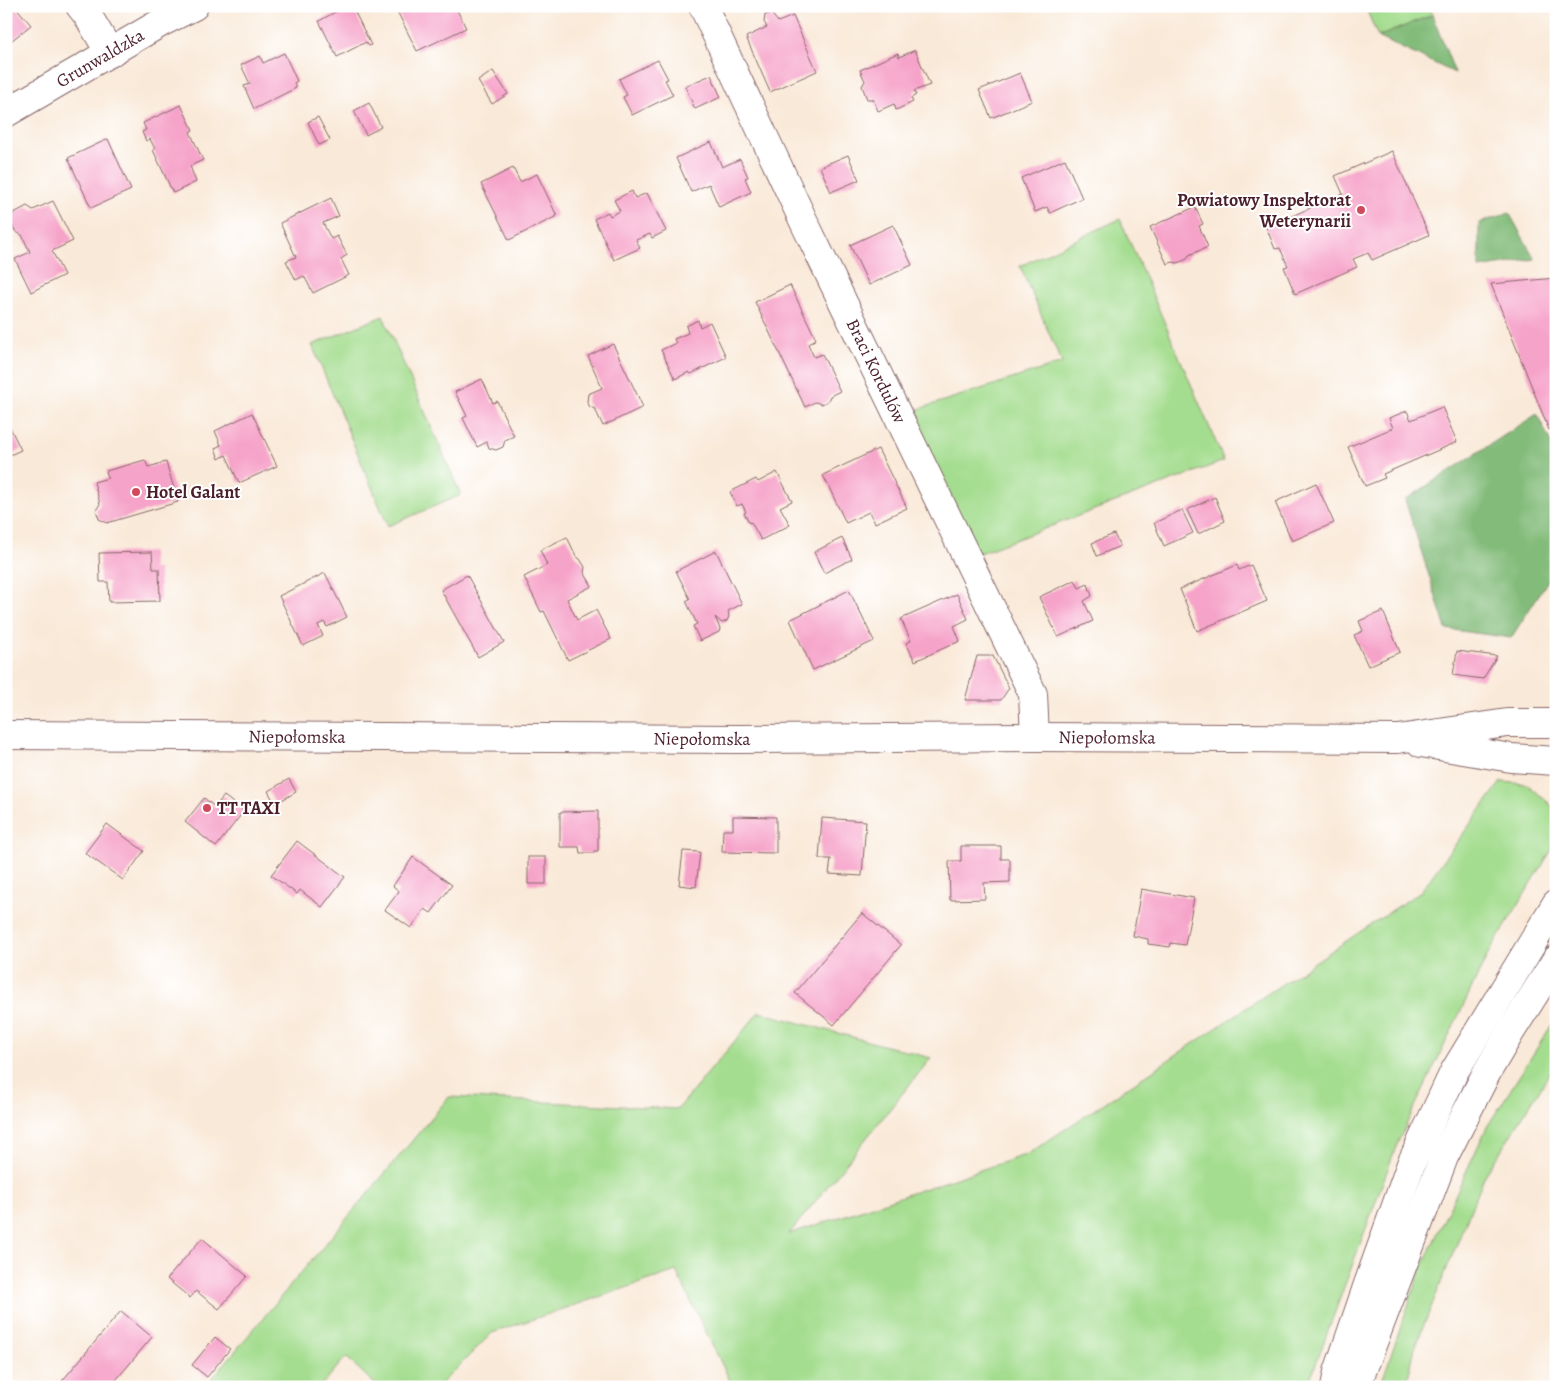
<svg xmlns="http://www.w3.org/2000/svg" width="1562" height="1393" viewBox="0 0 1562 1393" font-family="Alegreya,serif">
<rect width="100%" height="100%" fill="#fff"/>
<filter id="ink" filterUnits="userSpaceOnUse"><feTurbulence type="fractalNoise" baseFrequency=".02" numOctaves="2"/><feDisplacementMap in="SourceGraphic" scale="10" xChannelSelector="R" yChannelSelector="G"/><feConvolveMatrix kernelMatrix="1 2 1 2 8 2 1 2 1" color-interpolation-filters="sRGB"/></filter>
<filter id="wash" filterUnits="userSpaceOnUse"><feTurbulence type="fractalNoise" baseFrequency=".0096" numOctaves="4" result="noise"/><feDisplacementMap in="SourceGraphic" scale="20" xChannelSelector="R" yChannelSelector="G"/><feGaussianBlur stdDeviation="1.12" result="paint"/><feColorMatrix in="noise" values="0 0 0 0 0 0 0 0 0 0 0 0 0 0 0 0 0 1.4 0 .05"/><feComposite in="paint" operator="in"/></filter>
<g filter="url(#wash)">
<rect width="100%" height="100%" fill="#f9e9d8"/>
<g fill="#a4dd8f" stroke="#777e5d">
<polygon points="1365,6 1428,6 1432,15 1378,37"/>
<polygon points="1120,219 1224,461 972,556 906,413 1062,363 1020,266"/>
<polygon points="383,316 461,495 388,526 312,345"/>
<polygon points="1501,782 1527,784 1552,806 1556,814 1556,843 1488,954 1397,1144 1309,1382 1298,1387 733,1387 676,1271 492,1333 438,1387 378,1387 346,1357 320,1387 205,1387 449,1097 678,1109 759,1012 931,1058 789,1234 1028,1154 1421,891"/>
<polygon points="1556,1018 1556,1064 1484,1177 1415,1347 1406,1387 1380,1387 1420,1271 1487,1127"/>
</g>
<g fill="#83bc7a" stroke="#666e52">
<polygon points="1432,15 1455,73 1378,37"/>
<polygon points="1509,213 1535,259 1479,268 1479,223"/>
<polygon points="1537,414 1556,453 1556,568 1511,638 1446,629 1405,500"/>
</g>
<g id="blocks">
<g fill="#f6a3c9">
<polygon points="6,6 15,6 31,25 6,45"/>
<polygon points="337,6 352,6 371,45 369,46 366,42 337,57 319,21 339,10"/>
<polygon points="401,6 455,6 466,28 417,51 396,9"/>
<polygon points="771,13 778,22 793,16 817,71 770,92 746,37 767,27 764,22 765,15"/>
<polygon points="915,50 930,85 914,91 916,95 911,98 913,102 896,110 894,104 878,111 873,99 867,99 862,86 865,81 860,70 898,53 899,57"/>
<polygon points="284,53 297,81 294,83 296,88 254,109 244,86 250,84 241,65 260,56 263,63"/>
<polygon points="658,60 668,79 665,80 673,95 632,115 623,97 627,95 619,79"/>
<polygon points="493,71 508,94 492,104 478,81"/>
<polygon points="1020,73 1032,101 991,118 979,90"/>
<polygon points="711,75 721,97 695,109 685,86"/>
<polygon points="369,103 381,127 366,135 354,111"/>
<polygon points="181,105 193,130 190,132 203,160 190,166 196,182 173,193 153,150 155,149 150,139 146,141 142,132 146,130 143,123"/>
<polygon points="318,117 330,140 319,145 308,122"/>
<polygon points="108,139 131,190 91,208 68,158"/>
<polygon points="711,142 722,167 740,159 748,177 745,178 751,192 719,207 709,184 691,192 676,158"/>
<polygon points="1392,151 1429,235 1372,260 1368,253 1353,259 1357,267 1295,294 1284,267 1288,266 1280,248 1275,249 1266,227 1343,194 1335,176"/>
<polygon points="848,155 859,180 831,192 820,167"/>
<polygon points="1065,159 1082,198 1050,213 1047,207 1035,212 1021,178"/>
<polygon points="513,168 520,182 537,174 557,216 509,240 481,184"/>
<polygon points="632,191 635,198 647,193 666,231 652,238 650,234 636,240 640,248 614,260 594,219 608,212 610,216 620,211 614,200"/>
<polygon points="331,198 339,216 323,223 331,239 337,236 347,255 341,259 349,275 313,293 304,276 296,280 286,261 296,257 280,223"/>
<polygon points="53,201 73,241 52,251 64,275 31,292 15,259 30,252 22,235 16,232 10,222 12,214 27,206 33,210"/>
<polygon points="1195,207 1203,224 1199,226 1208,247 1189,255 1187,259 1178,263 1173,262 1167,264 1150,227"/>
<polygon points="893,225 912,265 869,285 850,245"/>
<polygon points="1556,278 1556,425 1549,430 1491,284"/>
<polygon points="790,285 816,339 808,344 814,357 822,354 840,391 830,396 828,401 822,404 815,402 805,407 755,302"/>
<polygon points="698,320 700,327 710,322 726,357 691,374 689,372 675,379 661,350 676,343 674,339 688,333 686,326"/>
<polygon points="613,344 643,407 603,426 595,409 590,407 587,402 588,394 602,388 588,356"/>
<polygon points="482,379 493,403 497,401 514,436 505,440 503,447 496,450 489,448 487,442 477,447 463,418 467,416 455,392"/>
<polygon points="1442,407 1457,442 1383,474 1385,478 1365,486 1348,447 1393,428 1389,418 1407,411 1411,420"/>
<polygon points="252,413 277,466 239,483 226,455 219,459 215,448 221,445 215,431"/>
<polygon points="6,419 21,450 10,455 6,447"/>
<polygon points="878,449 907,508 875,523 869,512 846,523 823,475"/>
<polygon points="145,460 148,467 166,462 178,502 107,523 99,519 96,510 100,504 94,482 108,478 106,471"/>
<polygon points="777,472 792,501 780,507 790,525 761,540 751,522 749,523 744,513 746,512 742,504 737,506 730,492 756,479 758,482"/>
<polygon points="1316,483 1334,523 1292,541 1275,502"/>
<polygon points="1215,497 1225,521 1198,534 1187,510"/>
<polygon points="1182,510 1193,533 1164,546 1154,523"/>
<polygon points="1114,534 1120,546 1097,556 1092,543"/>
<polygon points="567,537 576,556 580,559 585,567 584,572 592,586 567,599 577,620 596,610 611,639 568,660 544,611 541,612 524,577 547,565 540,550"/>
<polygon points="842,538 852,559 824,573 814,552"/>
<polygon points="716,551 742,604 728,611 729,616 727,621 722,623 715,617 720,629 719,632 700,641 693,626 697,624 686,601 690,599 676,571"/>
<polygon points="152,552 153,569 159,569 160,601 109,602 108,582 100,582 99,553"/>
<polygon points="1237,565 1239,570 1251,565 1267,601 1197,631 1180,589"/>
<polygon points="325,573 347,617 327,627 324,622 318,625 323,636 303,646 279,596"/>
<polygon points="467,575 504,642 478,657 441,590"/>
<polygon points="1075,580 1079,588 1088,584 1092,596 1084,601 1093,621 1058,637 1039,597"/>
<polygon points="849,590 874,641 813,670 790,620"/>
<polygon points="957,594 968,619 954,626 960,641 915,661 906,643 911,641 901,619"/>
<polygon points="1383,611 1400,652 1368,666 1354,635 1363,631 1359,621"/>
<polygon points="1457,651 1497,656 1483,679 1453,675"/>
<polygon points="977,656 993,656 1009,688 1001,700 965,700"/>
<polygon points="289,779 296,792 275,804 268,791"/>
<polygon points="224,796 244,811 216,847 185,822 204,798 215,807"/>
<polygon points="598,811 598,851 594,851 594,853 580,853 579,847 560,847 560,812"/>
<polygon points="733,816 776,817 776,853 722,852 723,830 733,830"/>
<polygon points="822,818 866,821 862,876 829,874 831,859 819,859"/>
<polygon points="107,824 144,851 123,880 85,853"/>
<polygon points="297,841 345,877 322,907 300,890 297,894 271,875"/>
<polygon points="961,846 1001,846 1001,859 1010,859 1010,882 984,883 985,899 950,900 949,861 961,861"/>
<polygon points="683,851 700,852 696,887 679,885"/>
<polygon points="413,857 452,885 431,913 425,909 411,928 385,910 399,891 393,886"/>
<rect x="528" y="857" width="18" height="27"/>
<polygon points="1141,889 1194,898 1185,945 1171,943 1170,947 1148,944 1148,939 1133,936"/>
<polygon points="862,913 901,945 834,1025 795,993"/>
<polygon points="202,1238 247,1276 219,1309 196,1291 190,1298 167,1279"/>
<polygon points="121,1311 152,1337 127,1367 110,1387 57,1387"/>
<polygon points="215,1337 230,1349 207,1377 192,1365"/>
</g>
</g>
</g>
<g filter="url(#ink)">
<use href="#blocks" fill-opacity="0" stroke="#876668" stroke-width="1"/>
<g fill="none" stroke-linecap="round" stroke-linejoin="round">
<g stroke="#876668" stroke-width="30">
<g id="minor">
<polyline points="80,6 88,16 110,53"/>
<path id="s1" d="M703,6l102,218 228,470 2,43"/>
<path id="s2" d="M6,113l156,-91 32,-16"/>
</g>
</g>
<g stroke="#876668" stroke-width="30">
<g id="major">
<path id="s3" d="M6,735l735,4 294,-2 363,2 109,-16h49"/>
<polyline points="1421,743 1511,758 1556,761"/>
<polyline points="1335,1387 1338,1372 1367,1287 1411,1164 1454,1072 1556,904"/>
<polyline points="1356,1387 1444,1157 1487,1072 1511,1031 1556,960"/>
</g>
</g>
<use href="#minor" stroke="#fff" stroke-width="28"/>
<use href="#major" stroke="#fff" stroke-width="28"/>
</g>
</g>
<g fill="#d1495b" stroke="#fff" stroke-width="2">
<circle cx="1361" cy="210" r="5"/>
<circle cx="136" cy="492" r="5"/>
<circle cx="207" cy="808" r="5"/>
</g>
<g text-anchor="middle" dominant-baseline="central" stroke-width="4" stroke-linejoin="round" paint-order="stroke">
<g font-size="18" fill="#4a1f2b" stroke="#fff">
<text stroke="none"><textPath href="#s2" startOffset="109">Grunwaldzka</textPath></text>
<text stroke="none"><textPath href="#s1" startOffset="404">Braci Kordulów</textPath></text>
<text stroke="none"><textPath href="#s3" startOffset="291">Niepołomska</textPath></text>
<text stroke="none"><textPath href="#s3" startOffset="1101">Niepołomska</textPath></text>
<text stroke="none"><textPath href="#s3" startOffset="696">Niepołomska</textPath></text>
</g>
<g font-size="18" font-weight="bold" fill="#4a1f2b" stroke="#fff" text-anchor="start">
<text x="1351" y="200" text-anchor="end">Powiatowy Inspektorat<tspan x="1351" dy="21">Weterynarii</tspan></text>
<text x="146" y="492">Hotel Galant</text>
<text x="217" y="808">TT TAXI</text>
</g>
</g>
<rect width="1562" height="1393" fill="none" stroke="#fff" stroke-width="25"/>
</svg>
